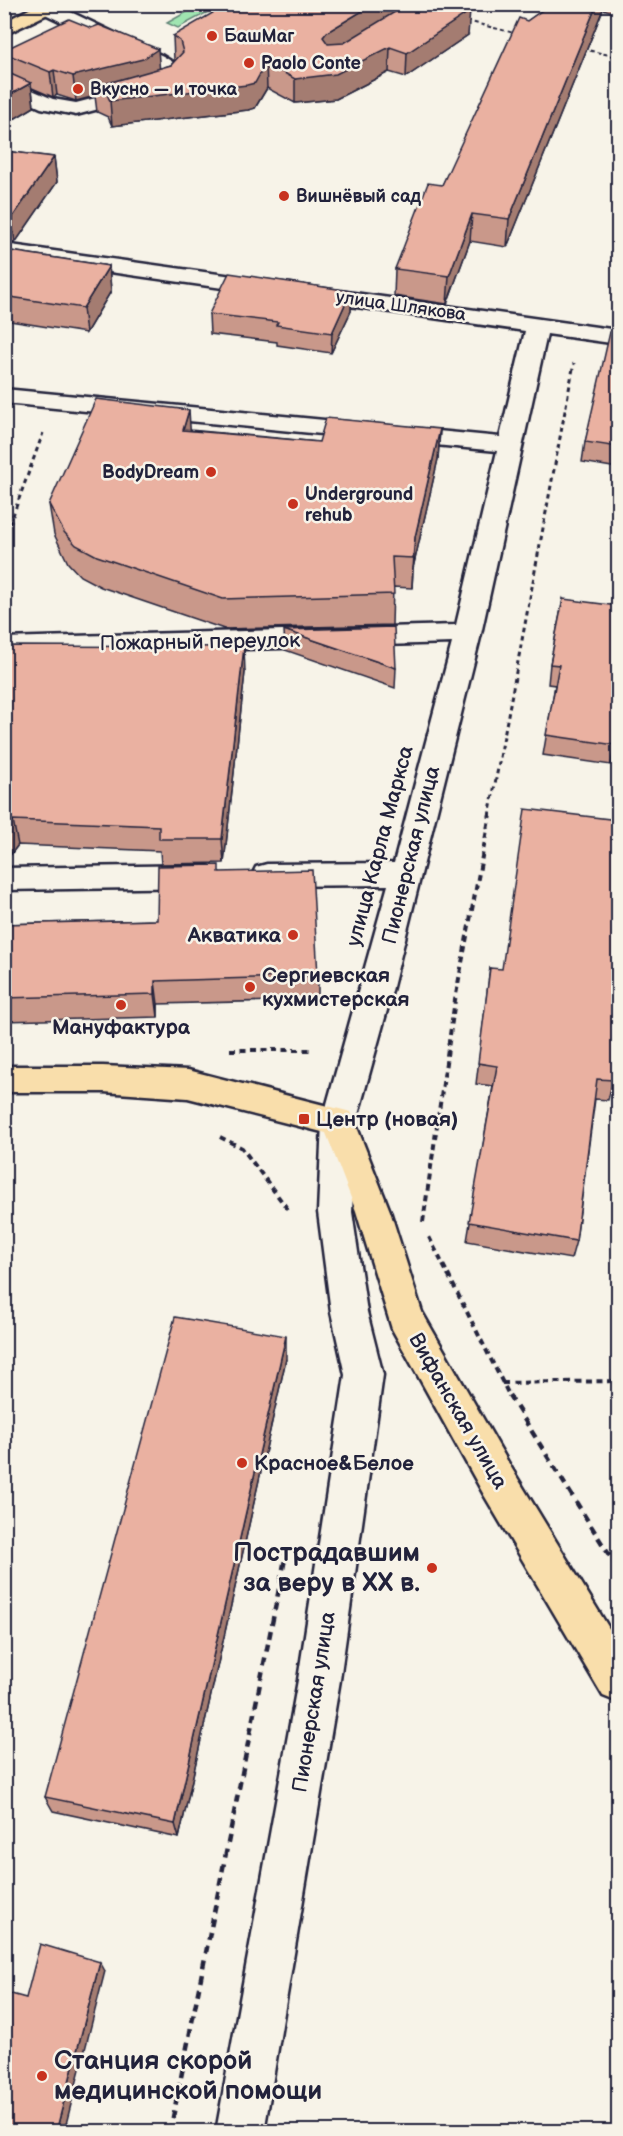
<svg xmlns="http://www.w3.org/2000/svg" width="623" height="2136" viewBox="0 0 623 2136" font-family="'Balsamiq Sans',sans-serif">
<rect width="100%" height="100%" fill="#f7f3e8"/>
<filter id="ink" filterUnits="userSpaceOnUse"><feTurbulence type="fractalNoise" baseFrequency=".0167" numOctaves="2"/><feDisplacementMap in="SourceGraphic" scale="12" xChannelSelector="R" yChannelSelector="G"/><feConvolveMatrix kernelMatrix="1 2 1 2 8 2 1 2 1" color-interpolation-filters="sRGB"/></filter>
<g filter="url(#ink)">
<polygon fill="#a0e5b1" stroke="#618476" stroke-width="1.5" points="201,4 221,5 178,28 167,23"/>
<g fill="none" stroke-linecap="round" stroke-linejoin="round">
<g stroke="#22223b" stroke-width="5">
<g id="minor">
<polygon points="40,4 54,4 163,56 179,66 182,77 172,88 160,93 76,115 41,108 4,91 4,78 53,99 76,103 146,85 162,76 162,72 149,64 41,12 38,8"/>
<polygon points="4,244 618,330 618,344 547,334 481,634 389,1003 356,1122 352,1212 367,1312 383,1375 340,1680 264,2132 216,2132 298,1680 345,1375 331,1312 318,1212 322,1122 388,885 267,886 256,883 252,875 256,867 267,864 394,863 452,643 4,656 4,638 456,625 497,451 4,403 4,389 500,437 525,331 4,257"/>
<polygon points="203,865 214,868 218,876 214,884 203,887 4,890 4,868"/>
</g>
</g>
<g stroke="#22223b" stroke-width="5">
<g id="major">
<polygon points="39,4 63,4 60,8 4,35 4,22"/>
<polygon points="4,1066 103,1066 188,1070 351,1112 390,1211 422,1312 512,1469 618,1643 618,1702 603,1696 484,1495 392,1329 356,1211 326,1133 188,1098 103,1092 4,1092"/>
</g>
</g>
<g stroke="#22223b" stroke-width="2" stroke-dasharray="4 3" stroke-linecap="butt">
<polyline points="467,21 518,34"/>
<polyline points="583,49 618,57"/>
</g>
<g stroke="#22223b" stroke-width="3" stroke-dasharray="4.5 4" stroke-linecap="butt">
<polyline points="4,540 43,433"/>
<polyline points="489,816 574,363"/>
</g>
<g stroke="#22223b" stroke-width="4" stroke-dasharray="6 4.5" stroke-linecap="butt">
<polyline points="230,1050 313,1050"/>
<polyline points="220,1137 242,1148 289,1211"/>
<polyline points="423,1222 455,1000 490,814"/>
<polyline points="429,1237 510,1397"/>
<polyline points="502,1383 618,1381"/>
</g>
<g stroke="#22223b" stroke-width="4.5" stroke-dasharray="8 6" stroke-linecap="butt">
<polyline points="509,1395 618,1569"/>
<polyline points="170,2132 288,1544"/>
</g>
<use href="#minor" fill="#f7f3e8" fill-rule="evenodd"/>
<use href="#major" fill="#f9deab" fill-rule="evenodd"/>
</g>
<g fill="#c9988a" stroke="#22223b" stroke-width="1.5">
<polygon points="551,4 618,4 618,14 603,9 507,247 470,241 447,304 394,296 395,269 442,185 527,21"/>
<polygon points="400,9 468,35 406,77 389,72 336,99 295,103 267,88 255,108 248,110 112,126 108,117 97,112 95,96 76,101 57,95 53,97 32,88 34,107 4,125 4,50 159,69 171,65 175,61 174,60 173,36"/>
<polygon points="4,151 54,157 57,182 15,243 4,242"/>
<polygon points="4,250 109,266 111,291 86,333 4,320"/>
<polygon points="351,291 351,311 331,353 277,345 277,342 210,334 209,314"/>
<polygon points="618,333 618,468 582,462 585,442"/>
<polygon points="440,429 438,459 413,568 412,588 393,587 392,625 224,629 101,587 80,576 68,563 54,534 49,504 190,430 319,442"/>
<polygon points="563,599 618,724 611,765 543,755 555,685 548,684 550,664"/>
<polygon points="284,630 396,668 395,688 285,650"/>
<polygon points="4,665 245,672 224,863 161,864 160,851 18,845 4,863"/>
<polygon points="220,872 318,976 318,1000 158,1004 158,1017 4,1021 4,924 157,920"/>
<polygon points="490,968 613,1080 608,1100 595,1099 576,1241 571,1259 467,1241 493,1086 476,1084"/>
<polygon points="286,1359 179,1838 53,1811 45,1797"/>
</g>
<g fill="#a47c71" stroke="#22223b" stroke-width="1.5">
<polygon points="374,4 400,4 400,13 327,56 323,37 327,32"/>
<polygon points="597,4 603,4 603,9 507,247 509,219"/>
<polygon points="470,11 468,35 406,77 407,53"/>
<polygon points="390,47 389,72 336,99 295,103 295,79"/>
<polygon points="158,49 160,73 106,92 94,87 95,96 76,101 73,76"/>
<polygon points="266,63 267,88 255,108 248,110 112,126 110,101"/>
<polygon points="54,70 57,95 53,97 50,72"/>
<polygon points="31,83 34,107 4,125 4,98"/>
<polygon points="54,157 57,182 15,243 12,218"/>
<polygon points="472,214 470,241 447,304 449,276"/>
<polygon points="109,266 111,291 86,333 83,308"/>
<polygon points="351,291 351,311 331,353 332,333"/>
<polygon points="6,379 10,408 4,421 4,382"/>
<polygon points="189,410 191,441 183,430"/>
<polygon points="440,429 438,459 413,568 412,588 415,537"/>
<polygon points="244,647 245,672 224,863 222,839"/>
<polygon points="13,820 18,845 4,863 4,831"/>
<polygon points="155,981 158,1004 158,1017 155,994"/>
<polygon points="286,1336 286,1359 179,1838 175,1824"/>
<polygon points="100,1962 105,1971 64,2132 56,2132"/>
</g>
<g fill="#eab1a1" stroke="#22223b" stroke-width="1.5">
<polygon points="228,4 374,4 327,32 323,37 328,44 344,43 408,4 450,4 470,11 407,53 390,47 336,74 295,79 266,63 255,83 247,85 110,101 106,92 94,87 171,65 183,52 180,41 173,36"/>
<polygon points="551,4 597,4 509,219 472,214 449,276 395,269 428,183 442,185 519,18 527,21"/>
<polygon points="69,19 91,28 99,25 158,49 143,59 73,76 54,70 50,72 4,53 4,50"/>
<polygon points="4,71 31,83 4,98"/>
<polygon points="4,151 54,157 12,218 4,218"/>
<polygon points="4,250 109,266 83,308 4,296"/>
<polygon points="229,273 351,291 332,333 276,325 278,322 209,314"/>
<polygon points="610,332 618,333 618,447 585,442"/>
<polygon points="96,399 189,410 183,430 319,442 326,418 440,429 415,537 413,558 392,557 394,594 223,599 97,556 76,545 64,532 49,504"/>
<polygon points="563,599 618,606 618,724 615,745 546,735 559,665 550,664"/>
<polygon points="394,627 396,668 284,630"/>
<polygon points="9,646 244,647 222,839 159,839 159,826 13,820 4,831 4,665"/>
<polygon points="525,809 618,820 618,996 613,1080 597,1079 576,1241 469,1222 497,1066 478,1063 490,968 502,969"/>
<polygon points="219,865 219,872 312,870 318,976 155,981 155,994 4,998 4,924 157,920 158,866"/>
<polygon points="175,1317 286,1336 175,1824 45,1797"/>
<polygon points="40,1944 100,1962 56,2132 4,2132 4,1992 26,1998"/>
</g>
</g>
<g fill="#c8321e" stroke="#f7f3e8" stroke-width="2">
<circle cx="212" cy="36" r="6"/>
<circle cx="249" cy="63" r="6"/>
<circle cx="78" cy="89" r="6"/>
<circle cx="284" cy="196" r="6"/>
<circle cx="211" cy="472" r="6"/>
<circle cx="293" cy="504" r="6"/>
<circle cx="293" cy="935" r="6"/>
<circle cx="250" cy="987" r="6"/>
<circle cx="121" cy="1005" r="6"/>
<rect x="298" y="1113" width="12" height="12" rx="3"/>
<circle cx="242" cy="1463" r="6"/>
<circle cx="432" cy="1568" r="6"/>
<circle cx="42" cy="2076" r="6"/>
</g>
<g text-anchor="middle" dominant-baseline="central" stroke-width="5" stroke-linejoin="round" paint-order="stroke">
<g font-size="18" font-weight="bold" fill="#22223b" stroke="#f7f3e8" text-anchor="start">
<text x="224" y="36">БашМаг</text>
<text x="261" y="63">Paolo Conte</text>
<text x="90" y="89">Вкусно — и точка</text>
<text x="296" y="196">Вишнёвый сад</text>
<text x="199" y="472" text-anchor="end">BodyDream</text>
<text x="305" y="494">Underground<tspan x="305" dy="21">rehub</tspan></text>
</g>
<g font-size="18" fill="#22223b" stroke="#f7f3e8">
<text transform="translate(401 306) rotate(8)">улица Шлякова</text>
</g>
<g font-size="21" fill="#22223b" stroke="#f7f3e8">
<text transform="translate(200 642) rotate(-1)">Пожарный переулок</text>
<text transform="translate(380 846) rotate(-75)">улица Карла Маркса</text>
<text transform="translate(411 855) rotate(-76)">Пионерская улица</text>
<text transform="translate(458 1411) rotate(60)">Вифанская улица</text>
<text transform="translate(314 1702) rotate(-81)">Пионерская улица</text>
</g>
<g font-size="21" font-weight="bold" fill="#22223b" stroke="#f7f3e8" text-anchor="start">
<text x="281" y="935" text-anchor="end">Акватика</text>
<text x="262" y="975">Сергиевская<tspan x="262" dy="24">кухмистерская</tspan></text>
<text x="121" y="1027" text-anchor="middle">Мануфактура</text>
<text x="316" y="1119">Центр (новая)</text>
<text x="254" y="1463">Красное&amp;Белое</text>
</g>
<g font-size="26" font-weight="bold" fill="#22223b" stroke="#f7f3e8" text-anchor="end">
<text x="420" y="1553">Пострадавшим<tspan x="420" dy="30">за веру в XX в.</tspan></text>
<text x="54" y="2061" text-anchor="start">Станция скорой<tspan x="54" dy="30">медицинской помощи</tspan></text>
</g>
</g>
<rect width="623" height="2136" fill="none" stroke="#f7f3e8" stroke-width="24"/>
<rect x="12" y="12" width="599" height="2112" fill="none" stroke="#22223b" stroke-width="2" filter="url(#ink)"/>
</svg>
